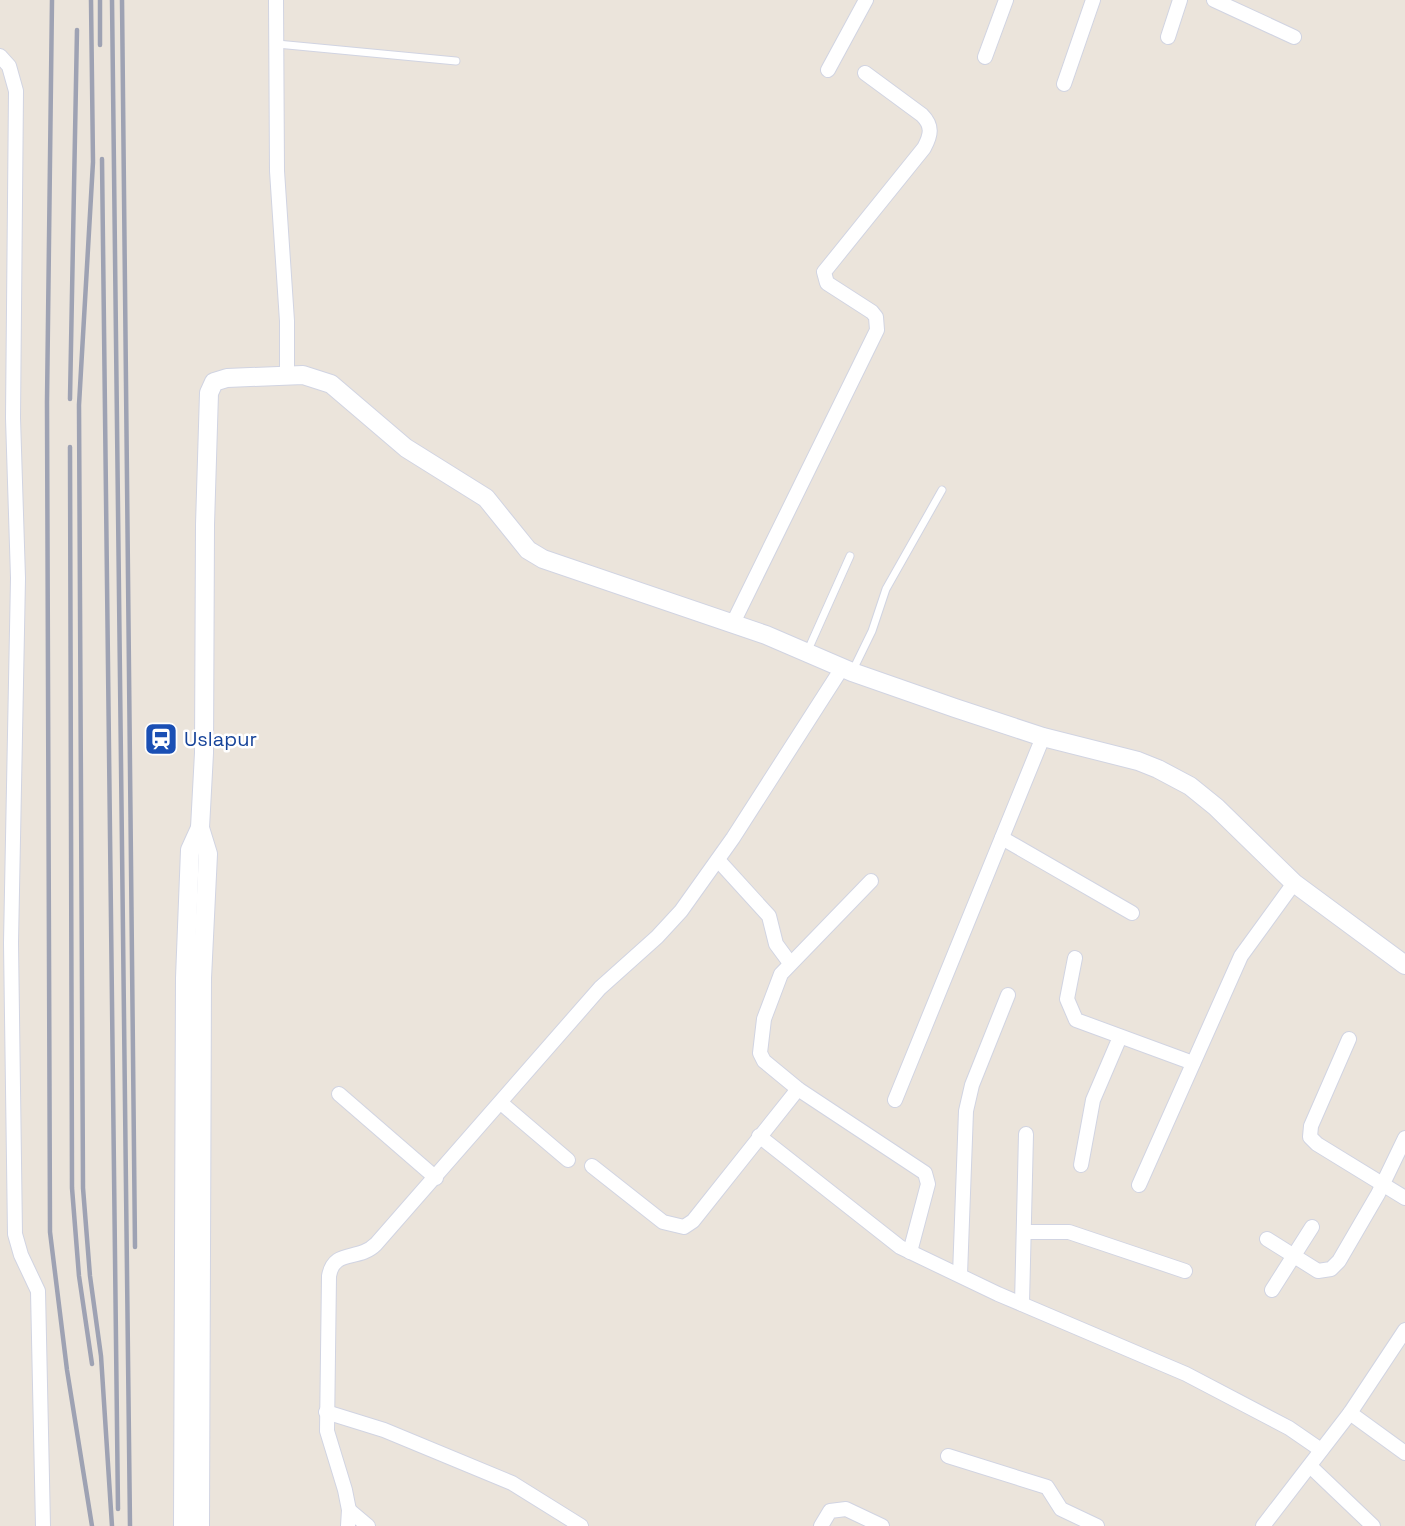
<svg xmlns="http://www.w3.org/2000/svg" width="1405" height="1526" viewBox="0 0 1405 1526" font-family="'Space Grotesk',sans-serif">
<rect width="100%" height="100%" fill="#ebe4db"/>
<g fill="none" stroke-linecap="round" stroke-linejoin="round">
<g stroke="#d1d4e2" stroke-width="9">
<g id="service">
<polyline points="277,44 456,61"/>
<polyline points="808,650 850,556"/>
<polyline points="852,672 872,631 886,589 942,490"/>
</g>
</g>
<g stroke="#d1d4e2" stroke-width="16">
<g id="minor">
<polyline points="276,0 277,171 287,321 287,375"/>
<polyline points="1214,0 1294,37"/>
<polyline points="1168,37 1180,0"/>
<polyline points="0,56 9,66 16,91 13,418 18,578 11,943 15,1234 21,1255 38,1291 43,1526"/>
<polyline points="985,57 1006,0"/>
<polyline points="828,70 866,0"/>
<polyline points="1064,84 1093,0"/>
<path d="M733,623l144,-293 -1,-13 -4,-5 -45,-29 -3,-11 100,-124c7,-13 9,-22 -2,-33l-57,-42"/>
<polyline points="1002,838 1132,913"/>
<polyline points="718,860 769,916 776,944 790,963"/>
<polyline points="871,881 781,974 764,1019 760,1053 764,1061 798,1089 925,1173 928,1184 910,1252"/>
<polyline points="1075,958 1067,999 1076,1020 1193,1063"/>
<polyline points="1349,1039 1311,1126 1310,1137 1317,1144 1405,1198"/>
<polyline points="339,1094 436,1178"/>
<polyline points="895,1100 1043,737"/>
<polyline points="501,1103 568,1160"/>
<polyline points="759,1136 900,1247 998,1294 1186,1374 1289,1428 1321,1450"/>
<polyline points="1081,1165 1093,1100 1120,1037"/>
<polyline points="592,1166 663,1222 684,1227 693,1221 798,1089"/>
<polyline points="1139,1185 1241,956 1294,883"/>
<polyline points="1024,1232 1069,1232 1185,1271"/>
<polyline points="1267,1239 1318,1271 1331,1269 1339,1261 1378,1194 1405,1138"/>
<polyline points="960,1275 966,1111 972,1085 1008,995"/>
<polyline points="1272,1290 1312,1227"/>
<polyline points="1022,1304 1026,1134"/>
<polyline points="326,1412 384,1430 512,1483 581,1526"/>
<polyline points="1350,1413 1405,1453"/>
<polyline points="948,1456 1047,1487 1061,1509 1097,1526"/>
<polyline points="1310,1466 1373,1526"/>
<polyline points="349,1510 368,1526"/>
<path d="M348,1526l1,-16 -4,-20 -18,-59 2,-155c5,-28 29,-14 47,-32l224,-256 57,-51 24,-26 52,-73 109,-170"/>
<polyline points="821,1526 830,1511 846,1509 882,1526"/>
<polyline points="1263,1526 1350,1413 1405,1330"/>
</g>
</g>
<g stroke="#d1d4e2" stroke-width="20">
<g id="tertiary">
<polyline points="183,1526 185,978 190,850 200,828"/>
<polyline points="200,1526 202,978 208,854 200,828 204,753 205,525 209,393 214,382 227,378 303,375 331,384 406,448 486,498 528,550 543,559 766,635 852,672 955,708 1043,737 1138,761 1158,769 1190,786 1216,807 1294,883 1405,965"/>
</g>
</g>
<use href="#service" stroke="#fff" stroke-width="7"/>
<use href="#minor" stroke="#fff" stroke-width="14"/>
<use href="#tertiary" stroke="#fff" stroke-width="18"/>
<g stroke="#9ea2b3" stroke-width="4.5">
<polyline points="52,0 47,402 50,1232 67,1370 92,1526"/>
<polyline points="91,0 93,162 79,405 83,1188 90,1276 101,1356 112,1526"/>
<polyline points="100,0 100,45"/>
<polyline points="112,0 130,1526"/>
<polyline points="122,0 135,1247"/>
<polyline points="102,159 118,1509"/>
<polyline points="70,399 77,30"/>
<polyline points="70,447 72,1188 79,1276 92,1364"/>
</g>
</g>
<defs>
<g id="station-square" transform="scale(1.725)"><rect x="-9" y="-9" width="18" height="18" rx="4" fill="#1a4fb4" stroke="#fff"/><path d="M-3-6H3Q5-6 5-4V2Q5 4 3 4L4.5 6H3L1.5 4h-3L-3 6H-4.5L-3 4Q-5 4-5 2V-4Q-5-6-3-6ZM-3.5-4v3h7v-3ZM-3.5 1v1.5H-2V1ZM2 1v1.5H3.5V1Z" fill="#fff"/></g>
</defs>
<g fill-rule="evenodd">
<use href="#station-square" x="161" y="739"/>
</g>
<g text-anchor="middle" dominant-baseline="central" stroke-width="5" stroke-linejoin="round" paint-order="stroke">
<g font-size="20" fill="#164399" stroke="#fff" text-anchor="start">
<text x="184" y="739">Uslapur</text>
</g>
</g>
</svg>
